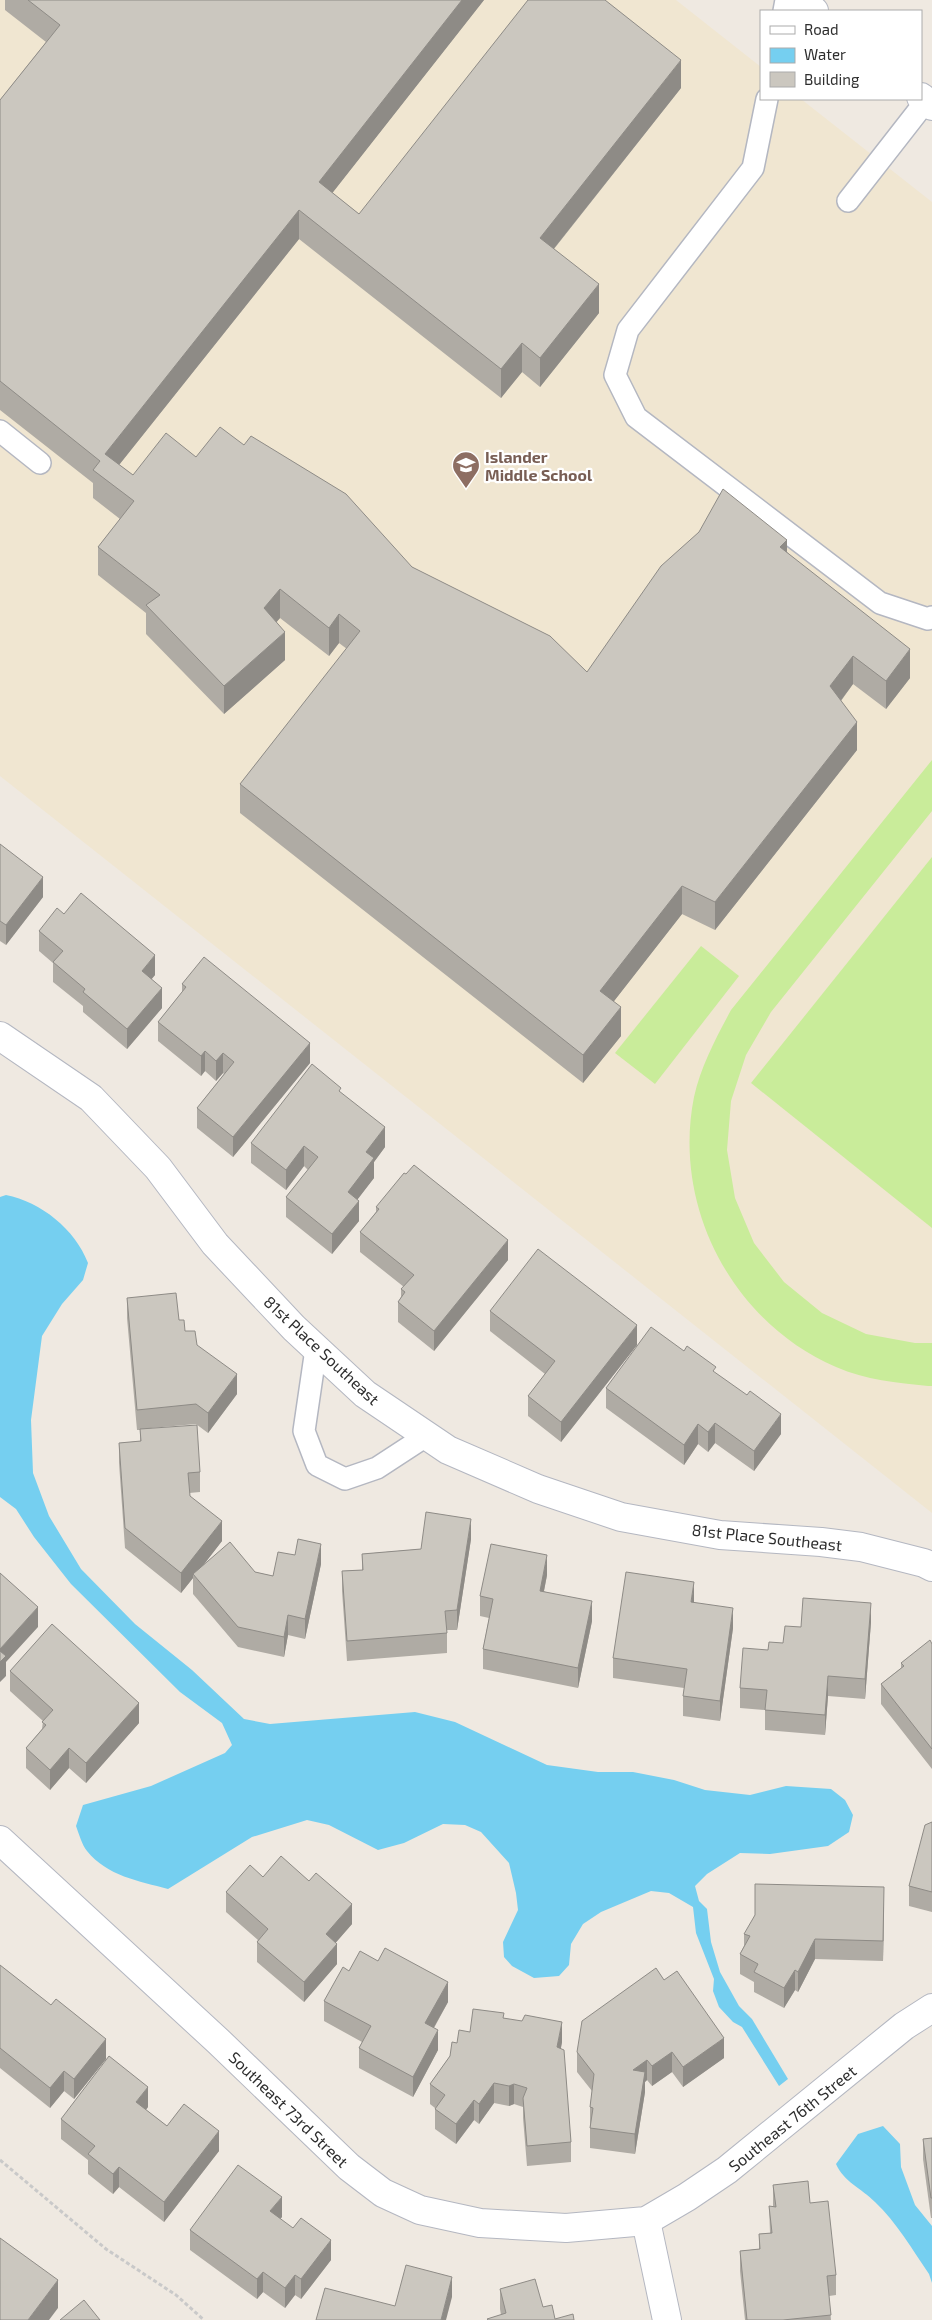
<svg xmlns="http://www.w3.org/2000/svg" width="932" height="2320" viewBox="0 0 932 2320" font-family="'Exo 2',sans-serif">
<rect width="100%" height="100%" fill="#efe9e1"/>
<polygon fill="#f0e6d1" points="0,0 676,0 761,67 761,99 801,99 932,202 932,1513 0,776"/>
<g fill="#c9ec9a">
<path d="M932,760v51l-161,201 -25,43 -15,46 -4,49 8,48 19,45 30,39 38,31 44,21 49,9h17v43h-4c-31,-3 -62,-6 -92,-19 -103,-44 -164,-160 -142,-270 7,-31 22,-59 37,-87z"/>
<polygon points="932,857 932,1228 751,1083"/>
<polygon points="701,946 739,976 655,1084 615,1053"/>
</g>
<g fill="#75cff0">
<path d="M6,1195c35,7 69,34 82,68l-5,17 -21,24 -20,32 -11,84 2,53 16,43 32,53 54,55 57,46 52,49 26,5 145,-12 40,10 92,43 51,7h35l41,8 31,10 45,5 36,-9 45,3 14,11 8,15 -4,17 -21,14 -58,8 -30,-1 -33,21 -12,12 4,15 8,8 4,33 9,30 19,34 13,13 36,60 -9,7 -37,-59 -9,-5 -14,-15 -6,-16 1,-12 -18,-46 -3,-26 -24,-14 -18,-2 -50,21 -18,12 -12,20 -2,21 -10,11 -25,2 -22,-12 -8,-9 -1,-15 15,-32 -2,-17 -7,-30 -28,-31 -16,-7 -22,-1 -39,19 -26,7 -49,-25 -22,-5 -55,17 -84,52c-29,-8 -61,-13 -81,-38 -5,-6 -8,-17 -11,-25l7,-21 68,-19 74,-33 7,-8 -10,-22 -42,-31 -109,-108 -37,-47 -18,-28 -16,-12v-300z"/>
<path d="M883,2126l17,18 1,23 14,38 17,21v57l-3,-9c-17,-25 -32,-51 -54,-72 -14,-14 -31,-20 -39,-38l22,-30z"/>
</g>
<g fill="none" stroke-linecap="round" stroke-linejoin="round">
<g stroke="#b4b7c1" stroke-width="24">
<g id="service">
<polyline points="784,11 786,0"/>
<polyline points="767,99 753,168 628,330 615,375 636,417 880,603 928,619 932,617"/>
<polyline points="848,201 926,101"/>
<polyline points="0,431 40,463"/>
<polyline points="316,1349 304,1431 317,1465 345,1479 377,1468 426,1436"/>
</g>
</g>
<g stroke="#b4b7c1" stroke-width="30">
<g id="minor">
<polyline points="800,0 814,11"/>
<polyline points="921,97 932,106"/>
<polyline points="0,1036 91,1098 158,1168 215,1244 294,1328 365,1394 448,1450 538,1489 621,1517 720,1535 821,1542 861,1547 924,1563 932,1567"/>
<polyline points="0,1840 218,2041 349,2167 383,2193 420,2210 480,2223 566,2228 646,2221 687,2197 727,2170 904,2026 932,2008"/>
<polyline points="646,2221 667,2320"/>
</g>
</g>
<polyline stroke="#c9c9c9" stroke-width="3" stroke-dasharray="4 2.5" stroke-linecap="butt" points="0,2160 106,2249 176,2295 204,2320"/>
<use href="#service" stroke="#fff" stroke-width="21"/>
<use href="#minor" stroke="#fff" stroke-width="28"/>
</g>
<g fill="#afaba4">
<polygon points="5,0 484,0 332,193 359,214 681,88 554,249 599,313 540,387 522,372 501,398 299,239 119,465 133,475 196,457 244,445 412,567 587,672 787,552 910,678 886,709 853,684 841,701 857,750 715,930 682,914 614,1001 621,1036 583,1083 240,813 240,784 347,649 339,643 329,656 280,618 276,622 285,660 224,714 146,634 146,613 98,575 98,547 120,519 93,498 93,483 0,410 0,100 46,42 5,10"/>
<polygon points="0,844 43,897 6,945 0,941"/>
<polygon points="64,914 155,975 151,979 162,1008 127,1049 83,1012 83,1006 53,982 53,963 39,951 39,931"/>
<polygon points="182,984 310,1063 233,1157 197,1128 197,1108 224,1074 223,1073 216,1081 205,1071 201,1076 158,1041 158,1022 182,992"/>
<polygon points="341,1093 385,1147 374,1162 374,1178 357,1199 359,1221 332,1254 286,1217 286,1197 308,1170 304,1166 286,1190 251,1163 251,1143"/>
<polygon points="376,1207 508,1260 434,1351 398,1322 398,1302 401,1297 401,1289 404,1287 360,1252 360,1232 376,1212"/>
<polygon points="127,1298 179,1320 185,1331 237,1394 208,1433 196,1424 151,1428 200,1472 200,1492 189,1493 190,1496 222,1541 204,1564 255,1572 273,1576 321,1564 305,1639 288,1635 284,1657 238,1647 193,1594 193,1578 181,1593 125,1548 119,1463 119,1443 140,1441 140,1430 137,1430 127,1318"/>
<polygon points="490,1311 637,1345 561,1442 528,1416 528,1396 545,1374 490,1331"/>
<polygon points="716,1373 781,1434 754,1471 715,1443 708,1452 698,1444 684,1465 606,1408 606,1388"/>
<polygon points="471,1539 457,1630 447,1630 447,1653 347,1661 342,1591 342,1571 362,1570 362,1554 421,1549"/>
<polygon points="547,1575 544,1591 592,1621 578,1688 483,1669 483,1649 489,1618 480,1616 480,1596"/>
<polygon points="694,1603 733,1628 720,1721 683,1716 683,1696 684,1688 613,1678 613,1658"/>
<polygon points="871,1622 865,1699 828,1696 825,1735 765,1730 765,1710 740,1708 740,1688 768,1650 783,1643 801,1627"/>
<polygon points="932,1644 932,1769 881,1704 881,1684 901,1668 901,1663"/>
<polygon points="10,1671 139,1723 86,1783 69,1768 50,1790 26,1768 26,1748 42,1729 43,1721 10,1691"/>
<polygon points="932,1822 932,1912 909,1906 909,1886"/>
<polygon points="263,1877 352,1924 336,1942 337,1964 304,2002 257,1962 257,1942 258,1940 226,1912 226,1892"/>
<polygon points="884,1907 883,1961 815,1959 798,1992 795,1990 784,2008 754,1992 754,1982 740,1974 740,1954 744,1946 744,1934"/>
<polygon points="0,1965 106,2059 74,2099 64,2091 50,2108 0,2068"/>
<polygon points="349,1971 448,2002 434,2028 438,2050 413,2097 359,2068 359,2048 362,2042 324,2021 324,2001"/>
<polygon points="664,1980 724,2058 683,2087 672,2072 652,2086 647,2080 645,2082 645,2092 635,2154 590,2148 590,2107 592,2091 577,2072 577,2052"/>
<polygon points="504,2018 562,2042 561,2048 571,2142 571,2162 527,2166 523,2118 523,2107 514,2104 509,2106 494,2103 479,2124 474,2120 456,2144 435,2129 435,2108 430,2104 430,2084 450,2056 457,2043 470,2032"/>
<polygon points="148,2107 146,2110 167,2126 219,2151 164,2222 119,2187 113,2194 88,2174 88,2160 61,2139 61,2119"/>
<polygon points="932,2138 932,2218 931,2218 923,2159 923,2139"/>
<polygon points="773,2185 810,2203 836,2275 836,2295 829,2296 831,2320 745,2320 740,2271 740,2251 759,2249 759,2234 770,2233 769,2206 773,2207"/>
<polygon points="282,2217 280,2219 331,2260 301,2299 295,2295 285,2308 263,2292 257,2299 190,2250 190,2230"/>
<polygon points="500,2289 543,2307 555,2319 574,2320 487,2320 487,2319 501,2315 500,2309"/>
</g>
<g fill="#8e8b86">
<polygon points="462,0 484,0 319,210 319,182"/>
<polygon points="681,60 681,88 540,266 540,238"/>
<polygon points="299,210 299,239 107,480 105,454"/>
<polygon points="599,284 599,313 540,387 540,358"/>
<polygon points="522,343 522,372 501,398 501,369"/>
<polygon points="787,540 787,568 780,547"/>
<polygon points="280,589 280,618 264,637 264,608"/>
<polygon points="339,614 339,643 329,656 329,628"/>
<polygon points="285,632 285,660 224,714 224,686"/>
<polygon points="910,649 910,678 886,709 886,681"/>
<polygon points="853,656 853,684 830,715 830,686"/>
<polygon points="857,722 857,750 715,930 715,902"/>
<polygon points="43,877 43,897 6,945 6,925"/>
<polygon points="682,886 682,914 600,1019 600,991"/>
<polygon points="155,955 155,975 142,991 142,971"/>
<polygon points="162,988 162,1008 127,1049 127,1029"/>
<polygon points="621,1007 621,1036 583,1083 583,1055"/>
<polygon points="310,1043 310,1063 233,1157 233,1137"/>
<polygon points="205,1051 205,1071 201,1076 201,1056"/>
<polygon points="223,1053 223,1073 216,1081 216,1061"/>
<polygon points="385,1127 385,1147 374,1162 374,1178 348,1212 348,1192 366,1152"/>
<polygon points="304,1146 304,1166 286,1190 286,1170"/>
<polygon points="359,1201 359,1221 332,1254 332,1234"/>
<polygon points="508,1240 508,1260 434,1351 434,1331"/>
<polygon points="637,1325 637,1345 561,1442 561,1422"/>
<polygon points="237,1374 237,1394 208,1433 208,1413"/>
<polygon points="781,1414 781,1434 754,1471 754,1451"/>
<polygon points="715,1423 715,1443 708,1452 708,1432"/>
<polygon points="698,1424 698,1444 684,1465 684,1445"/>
<polygon points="471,1519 471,1539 457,1630 457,1610"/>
<polygon points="222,1521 222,1541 195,1576 193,1574 193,1578 181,1593 181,1573"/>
<polygon points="321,1544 321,1564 305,1639 305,1619"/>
<polygon points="547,1555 547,1575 540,1611 540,1591"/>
<polygon points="694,1582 694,1602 691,1622 691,1602"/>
<polygon points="592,1601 592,1621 578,1688 578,1668"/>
<polygon points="871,1603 871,1622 865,1699 865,1679"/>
<polygon points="38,1607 38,1627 6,1662 6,1676 0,1682 0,1649"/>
<polygon points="733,1608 733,1628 720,1721 720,1701"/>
<polygon points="288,1615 288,1635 284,1657 284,1637"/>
<polygon points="828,1676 828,1696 825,1735 825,1715"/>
<polygon points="139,1703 139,1723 86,1783 86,1763"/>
<polygon points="69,1748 69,1768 50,1790 50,1770"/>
<polygon points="884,1887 884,1907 883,1961 883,1941"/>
<polygon points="352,1904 352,1924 326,1954 326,1934"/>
<polygon points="815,1939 815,1959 798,1992 798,1972"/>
<polygon points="337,1944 337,1964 304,2002 304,1982"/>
<polygon points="795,1970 795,1990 784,2008 784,1988"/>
<polygon points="448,1982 448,2002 425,2043 425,2023"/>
<polygon points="562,2022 562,2042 557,2067 557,2047"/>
<polygon points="438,2030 438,2050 413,2097 413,2077"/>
<polygon points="724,2038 724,2058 683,2087 683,2067"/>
<polygon points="106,2039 106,2059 74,2099 74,2079"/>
<polygon points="672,2052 672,2072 652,2086 652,2066"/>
<polygon points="647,2060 647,2080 645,2082 645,2092 635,2154 633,2070"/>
<polygon points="64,2071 64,2091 50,2108 50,2088"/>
<polygon points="494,2083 494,2103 479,2124 479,2104"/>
<polygon points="514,2084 514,2104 509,2106 509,2086"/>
<polygon points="148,2087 148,2107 136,2122 136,2102"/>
<polygon points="474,2100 474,2120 456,2144 456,2124"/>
<polygon points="219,2131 219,2151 164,2222 164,2202"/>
<polygon points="119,2167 119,2187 113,2194 113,2174"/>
<polygon points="282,2197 282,2217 270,2231 270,2211"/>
<polygon points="331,2240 331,2260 301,2299 301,2279"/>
<polygon points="263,2272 263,2292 257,2299 257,2279"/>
<polygon points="295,2275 295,2295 285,2308 285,2288"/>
<polygon points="452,2277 452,2297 446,2320 441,2320"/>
<polygon points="58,2280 58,2308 49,2320 28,2320"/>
</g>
<g fill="#cbc7bf" stroke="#8e8b86">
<polygon points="28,0 462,0 319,182 359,214 528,0 605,0 681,60 540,238 599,284 540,358 522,343 501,369 299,210 105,454 133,475 166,433 196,457 220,427 244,445 251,436 346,494 412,567 550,636 587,672 661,566 699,532 723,489 787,540 780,547 910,649 886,681 853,656 830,686 857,722 715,902 682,886 600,991 621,1007 583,1055 240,784 360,631 339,614 329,628 280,589 264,608 285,632 224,686 146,605 160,595 98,547 134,501 93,470 100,461 0,381 0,100 60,25"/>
<polygon points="0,844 43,877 6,925 0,921"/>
<polygon points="81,893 155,955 142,971 162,988 127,1029 83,992 85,989 53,962 63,951 39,931 57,908 64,914"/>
<polygon points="204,957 310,1043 233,1137 197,1108 234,1062 223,1053 216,1061 205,1051 201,1056 158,1022 186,987 182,984"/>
<polygon points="312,1064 341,1088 339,1091 385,1127 366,1152 374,1158 348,1192 359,1201 332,1234 286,1197 318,1157 304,1146 286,1170 251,1143"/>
<polygon points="414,1165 508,1240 434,1331 398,1302 405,1292 401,1289 414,1275 360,1232 379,1209 376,1207 404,1173 406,1174"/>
<polygon points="538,1249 637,1325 561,1422 528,1396 555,1361 490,1311"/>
<polygon points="176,1293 179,1320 184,1320 185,1331 195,1331 197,1345 237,1374 208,1413 196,1404 137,1410 127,1298"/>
<polygon points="651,1327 684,1351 687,1346 716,1367 713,1371 747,1395 750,1391 781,1414 754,1451 715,1423 708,1432 698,1424 684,1445 606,1388"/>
<polygon points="197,1425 200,1472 188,1473 190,1496 222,1521 181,1573 125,1528 119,1443 141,1441 140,1429"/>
<polygon points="426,1512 471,1519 457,1610 445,1611 447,1633 347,1641 342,1571 363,1570 362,1554 421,1549"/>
<polygon points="298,1539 321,1544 305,1619 288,1615 284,1637 238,1627 193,1574 230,1542 255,1572 273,1576 278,1552 295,1555"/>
<polygon points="491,1544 547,1555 540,1591 592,1601 578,1668 483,1649 493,1599 480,1596"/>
<polygon points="626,1572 694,1582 691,1602 733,1608 720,1701 683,1696 687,1669 613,1658"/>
<polygon points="0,1573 38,1607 0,1649"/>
<polygon points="803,1598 871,1603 865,1679 828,1676 825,1715 765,1710 767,1690 740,1688 743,1648 768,1650 769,1642 783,1643 785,1626 801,1627"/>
<polygon points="52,1624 139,1703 86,1763 69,1748 50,1770 26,1748 46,1725 42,1722 53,1710 10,1671"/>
<polygon points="930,1640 932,1644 932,1749 881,1684 904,1666 901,1663"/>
<polygon points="0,1651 6,1656 0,1662"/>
<polygon points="932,1822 932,1892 909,1886 925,1825"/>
<polygon points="281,1856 309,1881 316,1873 352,1904 326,1934 337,1944 304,1982 257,1942 268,1929 226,1892 250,1865 263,1877"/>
<polygon points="755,1884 884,1887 883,1941 815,1939 798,1972 795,1970 784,1988 754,1972 758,1964 740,1954 750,1936 744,1934 755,1915"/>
<polygon points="385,1948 448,1982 425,2023 438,2030 413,2077 359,2048 371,2026 324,2001 343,1967 349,1971 360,1951 378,1961"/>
<polygon points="0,1965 51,2005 56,1999 106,2039 74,2079 64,2071 50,2088 0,2048"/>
<polygon points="656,1968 664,1980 677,1971 724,2038 683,2067 672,2052 652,2066 647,2060 633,2070 645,2072 635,2134 590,2128 593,2108 590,2107 594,2074 577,2052 582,2021"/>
<polygon points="473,2009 504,2013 503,2018 522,2021 525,2015 562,2022 557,2047 564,2050 571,2142 527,2146 523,2098 527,2088 514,2084 509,2086 494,2083 479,2104 474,2100 456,2124 435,2109 445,2095 430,2084 450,2056 452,2042 457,2043 459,2030 470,2032"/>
<polygon points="109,2056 148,2087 136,2102 167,2126 184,2104 219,2131 164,2202 119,2167 113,2174 88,2154 95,2146 61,2119"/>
<polygon points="932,2138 932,2198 931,2198 923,2139"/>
<polygon points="238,2165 282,2197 270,2211 293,2228 301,2218 331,2240 301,2279 295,2275 285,2288 263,2272 257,2279 190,2230"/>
<polygon points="808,2181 810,2203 828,2201 836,2275 827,2276 831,2315 783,2320 747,2320 740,2251 760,2249 759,2234 772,2233 769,2206 776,2207 773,2185"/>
<polygon points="0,2238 58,2280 28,2320 0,2320"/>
<polygon points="406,2265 452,2277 441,2320 316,2320 325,2288 395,2306"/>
<polygon points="535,2279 543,2307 552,2305 555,2319 573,2314 574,2320 488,2320 487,2319 506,2313 500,2289"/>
<polygon points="84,2300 100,2320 60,2320"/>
</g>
<defs>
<g id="school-pin" transform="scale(1.4375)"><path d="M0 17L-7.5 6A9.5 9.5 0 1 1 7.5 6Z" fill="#8d6e63" stroke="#fff"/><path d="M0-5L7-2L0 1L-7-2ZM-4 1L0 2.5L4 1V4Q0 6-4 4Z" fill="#fff"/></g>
</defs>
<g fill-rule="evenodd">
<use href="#school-pin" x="466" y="465"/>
</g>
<g text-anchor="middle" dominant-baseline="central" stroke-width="4.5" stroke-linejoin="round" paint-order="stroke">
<g font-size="16" font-weight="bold" fill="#785e54" stroke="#fff" text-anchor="start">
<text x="485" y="456">Islander<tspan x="485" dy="18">Middle School</tspan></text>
</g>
<g font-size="16" fill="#2e2e2e" stroke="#fff">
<text transform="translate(322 1350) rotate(43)">81st Place Southeast</text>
<text transform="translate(767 1537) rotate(6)">81st Place Southeast</text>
<text transform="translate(289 2109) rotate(44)">Southeast 73rd Street</text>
<text transform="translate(792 2118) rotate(-39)">Southeast 76th Street</text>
</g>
</g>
<rect x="760" y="10" width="162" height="90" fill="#ffffff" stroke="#ababab"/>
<rect x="770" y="26" width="25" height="8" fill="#ffffff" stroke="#ababab"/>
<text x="804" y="35" font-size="15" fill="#2e2e2e">Road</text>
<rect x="770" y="48" width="25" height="15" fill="#75cff0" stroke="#ababab"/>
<text x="804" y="60" font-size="15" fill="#2e2e2e">Water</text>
<rect x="770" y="72" width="25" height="15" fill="#cbc7bf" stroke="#ababab"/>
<text x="804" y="85" font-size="15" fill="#2e2e2e">Building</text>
</svg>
